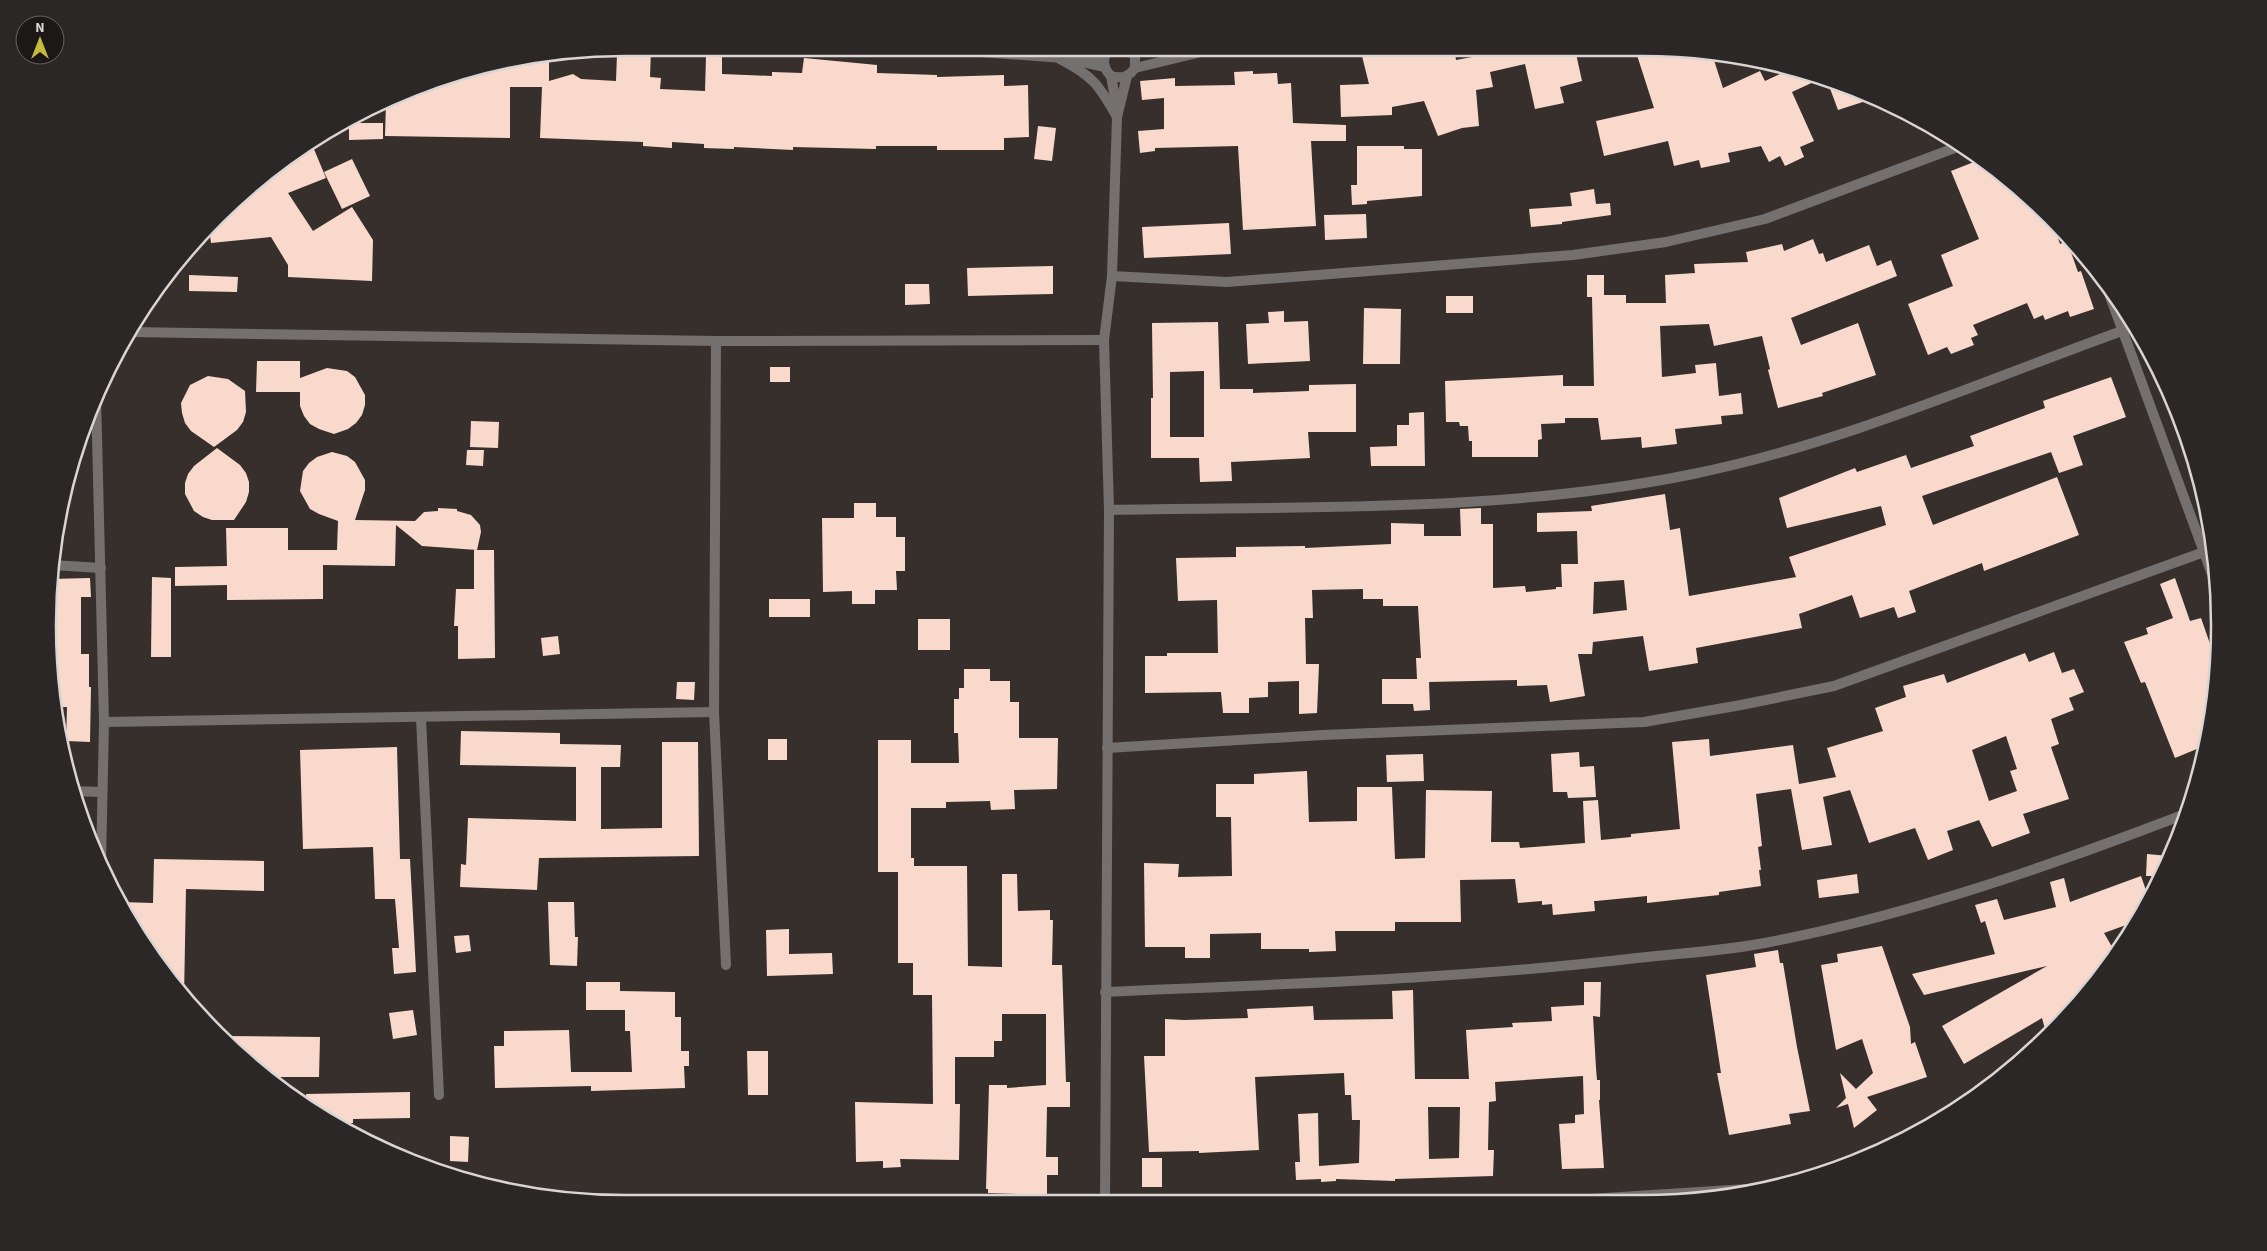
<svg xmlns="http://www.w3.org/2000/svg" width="2267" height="1251" viewBox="0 0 2267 1251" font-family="'Source Sans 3',sans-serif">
<rect width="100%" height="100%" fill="#372f2c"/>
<g fill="#fad9cd" fill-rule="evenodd">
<polygon points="635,48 651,48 650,77 661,78 660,89 705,91 706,57 722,57 722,74 772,76 772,72 802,73 804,58 877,65 877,73 937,75 937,77 1004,75 1004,86 1028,85 1029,137 1004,138 1004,150 937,150 937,146 876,146 876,149 793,147 793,150 734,147 734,149 704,148 704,144 672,142 672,148 643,146 643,142 540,138 542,87 510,87 510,138 385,136 386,103 439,78 478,68 502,68 506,61 513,59 549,55 549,81 573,74 581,79 616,81 617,54 635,54"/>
<polygon points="1360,48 1378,48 1379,54 1411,48 1454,48 1456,60 1499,52 1498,49 1575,49 1582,81 1560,87 1564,103 1535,109 1525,64 1490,72 1493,87 1476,90 1479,126 1462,128 1438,136 1424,101 1392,107 1392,115 1341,117 1340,85 1369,84"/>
<polygon points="1635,49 1679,49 1712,54 1723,88 1760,71 1765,81 1793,68 1820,79 1792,92 1814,141 1800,147 1804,157 1785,166 1780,156 1769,162 1761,146 1728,153 1730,162 1701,168 1699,160 1674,166 1668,141 1604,156 1596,121 1654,108"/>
<polygon points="1253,71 1253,74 1277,73 1278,84 1291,83 1293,123 1346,125 1346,141 1311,141 1316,226 1243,230 1238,146 1155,148 1155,151 1140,153 1138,131 1164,129 1164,98 1142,100 1140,81 1175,78 1175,86 1235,85 1234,72"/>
<polygon points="1828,83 1846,90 1869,100 1838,110"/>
<polygon points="349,123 383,123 383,139 349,140"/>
<polygon points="1038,126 1056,128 1052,161 1034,159"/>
<polygon points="311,142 326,178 288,193 313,231 352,207 373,240 372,281 288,277 288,265 271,237 211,243 209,227 273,167"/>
<polygon points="1357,146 1404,146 1404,149 1422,149 1422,196 1367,201 1367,204 1352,205 1351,185 1357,185"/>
<polygon points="352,159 370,196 342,209 324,172"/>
<polygon points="1979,160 2022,191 2052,222 2060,244 2067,241 2078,272 2081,271 2094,309 2070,317 2068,311 2045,320 2043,315 2034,319 2027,303 1973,325 1978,335 1971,338 1974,345 1951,354 1947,347 1928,355 1908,304 1953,286 1941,255 1979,239 1951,171"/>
<polygon points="1594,189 1596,204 1610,203 1611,215 1562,222 1562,224 1531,227 1529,209 1572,206 1570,193"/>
<polygon points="1366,214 1367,238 1325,240 1324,215"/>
<polygon points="1229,223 1231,254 1144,258 1142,227"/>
<polygon points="1813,239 1819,254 1823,253 1826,262 1869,245 1877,266 1891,260 1897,276 1791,318 1801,345 1858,323 1876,375 1822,393 1823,396 1778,408 1768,370 1770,369 1762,336 1714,346 1709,324 1660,326 1662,377 1696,373 1695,365 1716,363 1719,396 1741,393 1743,414 1721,416 1722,424 1675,429 1677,444 1642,448 1641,437 1601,440 1598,418 1565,418 1565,423 1541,424 1542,439 1538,440 1538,457 1472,457 1472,441 1469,441 1468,426 1460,426 1459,422 1446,422 1445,381 1563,375 1563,386 1594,386 1592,297 1587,297 1587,275 1604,275 1604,295 1626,295 1626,303 1666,303 1665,275 1695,273 1694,264 1748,262 1746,252 1782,244 1784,251"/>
<polygon points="1053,266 1053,294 968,296 967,268"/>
<polygon points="189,275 238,277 237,292 189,291"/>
<polygon points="905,284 929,284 930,304 905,305"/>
<rect x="1446" y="296" width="27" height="17"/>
<polygon points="1364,308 1401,309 1400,364 1363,364"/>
<polygon points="1284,311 1284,322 1308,321 1310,361 1248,364 1246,324 1269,323 1268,312"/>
<path d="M1218,322l2,67h33v4l56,-2v-6l47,-1v48h-48l2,26 -79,4 1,19 -32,1 -1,-24h-48v-60h2l-1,-75zM1204,371v66h-34v-65z"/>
<polygon points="257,361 300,361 300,378 327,368 347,371 355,377 365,395 365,405 362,415 356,423 348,429 334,434 319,429 310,424 304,416 300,406 300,392 256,392"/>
<rect x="770" y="367" width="20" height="15"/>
<polygon points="208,376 228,379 245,391 246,412 243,422 237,430 214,447 191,431 185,423 182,413 181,403 190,385"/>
<path d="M2111,377l15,40 -53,19 10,29 -24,8 -8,-21 -129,44 11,29 124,-48 22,58 -95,36 -2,-8 -73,28 7,21 -18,6 -4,-11 -34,11 -8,-23 -53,19 3,14 -106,20 2,15 -49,8 -6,-35 -50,6 -1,12h-14l7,42 -35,6 -3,-17 -30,1v-6l-88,2 1,28 -16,1 -1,-7h-31v-25h35l-1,-21h5l-3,-52h-35v-7h-20v-10l-51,1 1,28h-8l1,46h13l-2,49 -18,1v-33l-31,1v15l-19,1v15h-26l-2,-21 -76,1v-37h22v-3h51l-1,-53 -39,1 -2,-43 60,-1v-10l69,-1v2l86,-4v-21l33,1v12h37l-1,-27 21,-1v16h12v64l32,-2 1,6 30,-3v-2h6l-1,-23h17l-1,-33 -40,1v-19l55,-2 -1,-5 74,-12 5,36 10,-2 9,68 107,-19 -7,-20 97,-32 -5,-19 -94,22 -8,-30 76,-30 2,4 49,-17 5,13 63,-22 -4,-10 75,-28 -2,-7zM1624,580l3,30 -34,4 1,-32z"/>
<polygon points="1424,412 1425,466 1371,466 1370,447 1397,446 1397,425 1409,425 1409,413"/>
<polygon points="471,421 499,422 498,448 470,447"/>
<polygon points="217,448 240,465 246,473 249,482 249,492 246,502 234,520 212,520 203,517 194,511 185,494 185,483 188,474 194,466"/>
<polygon points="467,450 484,450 483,466 466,465"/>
<polygon points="332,452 347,456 355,462 365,480 365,490 355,520 415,521 424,512 438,511 438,508 457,509 457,511 471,515 480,525 481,532 477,550 422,546 396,525 395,566 323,565 323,599 227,600 227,585 175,586 175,567 227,566 226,528 288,528 288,550 337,550 338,521 319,514 310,509 300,491 303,471 309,463 317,457"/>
<polygon points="854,503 876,503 876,517 896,517 896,537 905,537 905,571 896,571 897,590 875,590 875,604 852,604 852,591 823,592 822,518 854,518"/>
<polygon points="474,550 494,550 495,658 458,659 458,626 454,626 456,589 474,589"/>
<polygon points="152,577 171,578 171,657 151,657"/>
<polygon points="90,578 91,597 81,597 81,654 89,654 89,687 91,687 90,742 66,741 67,707 56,707 49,664 49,587 50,579"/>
<polygon points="2175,578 2190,621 2201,618 2216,661 2215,701 2204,746 2175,758 2145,682 2141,683 2124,642 2148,634 2146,628 2173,618 2160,584"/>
<rect x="769" y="599" width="41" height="18"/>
<rect x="918" y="619" width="32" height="31"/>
<polygon points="558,636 560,654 543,656 541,638"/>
<path d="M2054,652l8,21 12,-4 10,23 -15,6 5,12 -23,9 8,25 -8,3 18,52 -46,15 7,19 -38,14 -13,-27 -32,11 6,19 -25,10 -13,-32 -46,15 -19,-53 -27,7 9,48 -30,5 -11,-61 -35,5 6,52 -4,1 3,23h-2l2,16 -42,6v3l-72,8v-7l-51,5h-2l1,10 -42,4 -1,-11 -10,1v-4l-24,2 -3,-24 -55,1 1,42h-66v9h-60l1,20 -27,1v-3h-48v-16l-51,1v24h-25v-11h-40l-1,-84 35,1 -1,13 54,-1 -1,-59h-15v-33h38v-10l53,-3 2,51 48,-1v-34h35l3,72 30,-1 1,-68 66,1 -1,51h28l1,6 65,-5 -2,-42 15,-1 3,40 30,-3v-3l49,-5 -8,-87 37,-3 1,17 83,-11 6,39 37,-7 -9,-29 56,-17 -8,-23 31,-11 -3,-11 41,-12 3,9 78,-30 4,9zM2006,736l11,33 -7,2 7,20 -28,10 -17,-51z"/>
<polygon points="964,669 990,669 990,681 1010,681 1010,702 1019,702 1019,738 1058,738 1057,789 1014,790 1015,809 991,810 990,801 946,802 946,808 911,808 911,858 914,858 914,866 967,866 968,966 1002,967 1002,874 1017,874 1018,911 1050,910 1050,920 1053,920 1052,965 1062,965 1066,1082 1070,1082 1070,1107 1047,1107 1046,1157 1058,1157 1058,1175 1047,1175 1047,1195 988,1193 988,1189 986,1189 989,1085 1007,1085 1007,1088 1046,1085 1046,1014 1002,1014 1002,1041 994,1041 994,1057 955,1057 955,1104 960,1104 959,1160 900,1159 901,1167 883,1168 883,1161 856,1162 855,1102 933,1104 932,995 913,995 913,963 898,963 898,872 878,872 878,740 911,740 911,763 959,763 958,733 954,733 954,699 959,699 959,688 964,688"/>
<polygon points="677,682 695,682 694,700 676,699"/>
<polygon points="461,731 560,733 560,744 621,745 620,767 601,767 601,829 662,828 662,742 698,742 699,856 539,858 537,890 460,887 461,864 466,865 468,818 576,821 576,767 460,765"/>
<rect x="768" y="739" width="19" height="21"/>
<polygon points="397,747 400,859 410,859 416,972 394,974 392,948 399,948 395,899 375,899 373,847 303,849 300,750"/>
<polygon points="1579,752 1580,767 1594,766 1596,797 1568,798 1567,792 1553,792 1551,754"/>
<polygon points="1423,754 1424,781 1387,782 1386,755"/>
<polygon points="2147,854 2169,856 2159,876 2146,876"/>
<polygon points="154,859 264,861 264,891 186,889 184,997 145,946 121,902 153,903"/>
<polygon points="1857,874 1859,893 1819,898 1817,880"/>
<polygon points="2141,876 2149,899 2142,914 2137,921 2104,933 2115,952 2076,1007 2046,1033 2042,1018 1964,1064 1942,1026 2047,966 1924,995 1912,974 1995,954 1985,921 1981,923 1975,905 1997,899 2004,920 2056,907 2050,882 2064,878 2070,902"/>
<polygon points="548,902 574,902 575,937 578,937 577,966 550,965"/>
<polygon points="789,929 789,954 832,953 833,974 767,976 766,930"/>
<polygon points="469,935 471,951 456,953 454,936"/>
<polygon points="1882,946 1910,1027 1911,1044 1915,1042 1927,1077 1867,1097 1877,1110 1854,1128 1848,1104 1836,1108 1846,1098 1840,1073 1856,1089 1873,1073 1862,1039 1836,1050 1821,965 1838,962 1837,954"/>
<polygon points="1778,950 1780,963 1783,963 1797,1047 1810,1111 1789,1114 1791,1124 1729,1135 1717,1073 1721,1073 1706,975 1756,967 1754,954"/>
<polygon points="586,982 620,982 620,991 675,992 675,1017 681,1017 681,1051 689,1051 689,1066 684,1066 685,1088 591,1091 591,1086 495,1088 494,1046 504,1046 504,1031 569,1030 571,1072 632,1072 630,1031 625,1031 625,1010 586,1010"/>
<path d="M1584,982h17l-1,35 -7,-1 3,52 1,12h3v20h-1l5,68 -42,1 -3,-45 16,-1v-8l9,-1 -1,-38 -88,6 1,19 -7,1 -1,48h6l-1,26 -98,3v2l-59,-2v2l-15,1v-3l-25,1 -1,-18h5l-2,-48 20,-1 1,53 40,-3 1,-43h-8l-1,-25h-6l-1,-22 -89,4 4,73 -60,3v-2l-50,1 -5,-96h21v-37l19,1 64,-2 -1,-9 66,-3 1,14 79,-1 -1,-28 21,-1 2,89h54l-3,-49 47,-3 -1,-4 40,-2 -1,-14 33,-2zM1428,1107h32l-1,51 -30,1z"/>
<polygon points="413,1010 417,1035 393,1039 389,1013"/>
<polygon points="222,1036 320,1037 319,1077 266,1077"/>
<polygon points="747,1051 768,1051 768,1095 748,1095"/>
<polygon points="410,1092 410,1118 353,1119 353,1123 350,1123 349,1131 337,1126 307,1106 306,1094"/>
<polygon points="450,1136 469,1137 468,1162 450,1161"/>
<rect x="1142" y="1158" width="20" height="29"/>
</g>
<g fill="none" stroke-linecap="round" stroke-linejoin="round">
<g stroke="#747070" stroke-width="10">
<polyline points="1111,76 1117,109"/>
<polyline points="1112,276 1227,282 1573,255 1666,242 1765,219 1960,146"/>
<polyline points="2104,280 2204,552"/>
<polyline points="130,332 716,341 1104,340"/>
<polyline points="716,341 714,712 726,965"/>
<polyline points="96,396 104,722 101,864"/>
<path d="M1109,510c192,-4 395,3 584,-36 152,-31 294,-95 440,-147"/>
<polyline points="52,565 101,568"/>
<polyline points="421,718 439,1095"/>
<polyline points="104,722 714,712"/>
<polyline points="1107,748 1323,735 1644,722 1741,705 1834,686 2204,552 2218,591"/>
<polyline points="73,791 101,792"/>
<path d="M1105,992c178,-8 356,-13 532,-34 44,-5 89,-7 133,-16 144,-28 282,-77 418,-129"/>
<polyline points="1817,1175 1829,1172"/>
<polyline points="1589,1199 1763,1188"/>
<polyline points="1105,1201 1109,510 1104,340 1112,276 1117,117 1127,76"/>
</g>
<g stroke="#747070" stroke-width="10">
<polyline points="926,48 1064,58 1105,56"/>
<path d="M1112,48c-11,8 -10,19 -1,28 11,3 18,1 24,-8v-11l-7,-9"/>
<path d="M1060,59c33,17 39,26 57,58"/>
<polyline points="1078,61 1105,67"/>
<polyline points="1135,68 1218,48"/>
</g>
</g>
<path d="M0 0H2267V1251H0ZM625 56H1642A569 569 0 0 1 2211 625V626A569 569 0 0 1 1642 1195H625A569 569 0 0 1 56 626V625A569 569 0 0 1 625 56Z" fill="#2a2726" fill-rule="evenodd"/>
<path fill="none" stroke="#dad5d3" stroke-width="2.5" d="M625 56H1642A569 569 0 0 1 2211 625V626A569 569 0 0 1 1642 1195H625A569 569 0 0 1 56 626V625A569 569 0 0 1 625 56Z"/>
<g transform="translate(40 40)"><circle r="24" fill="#1b1817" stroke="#676462"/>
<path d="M0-4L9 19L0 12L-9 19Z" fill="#c5bc3d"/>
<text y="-8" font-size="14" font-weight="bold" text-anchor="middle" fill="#dad5d3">N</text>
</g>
</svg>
